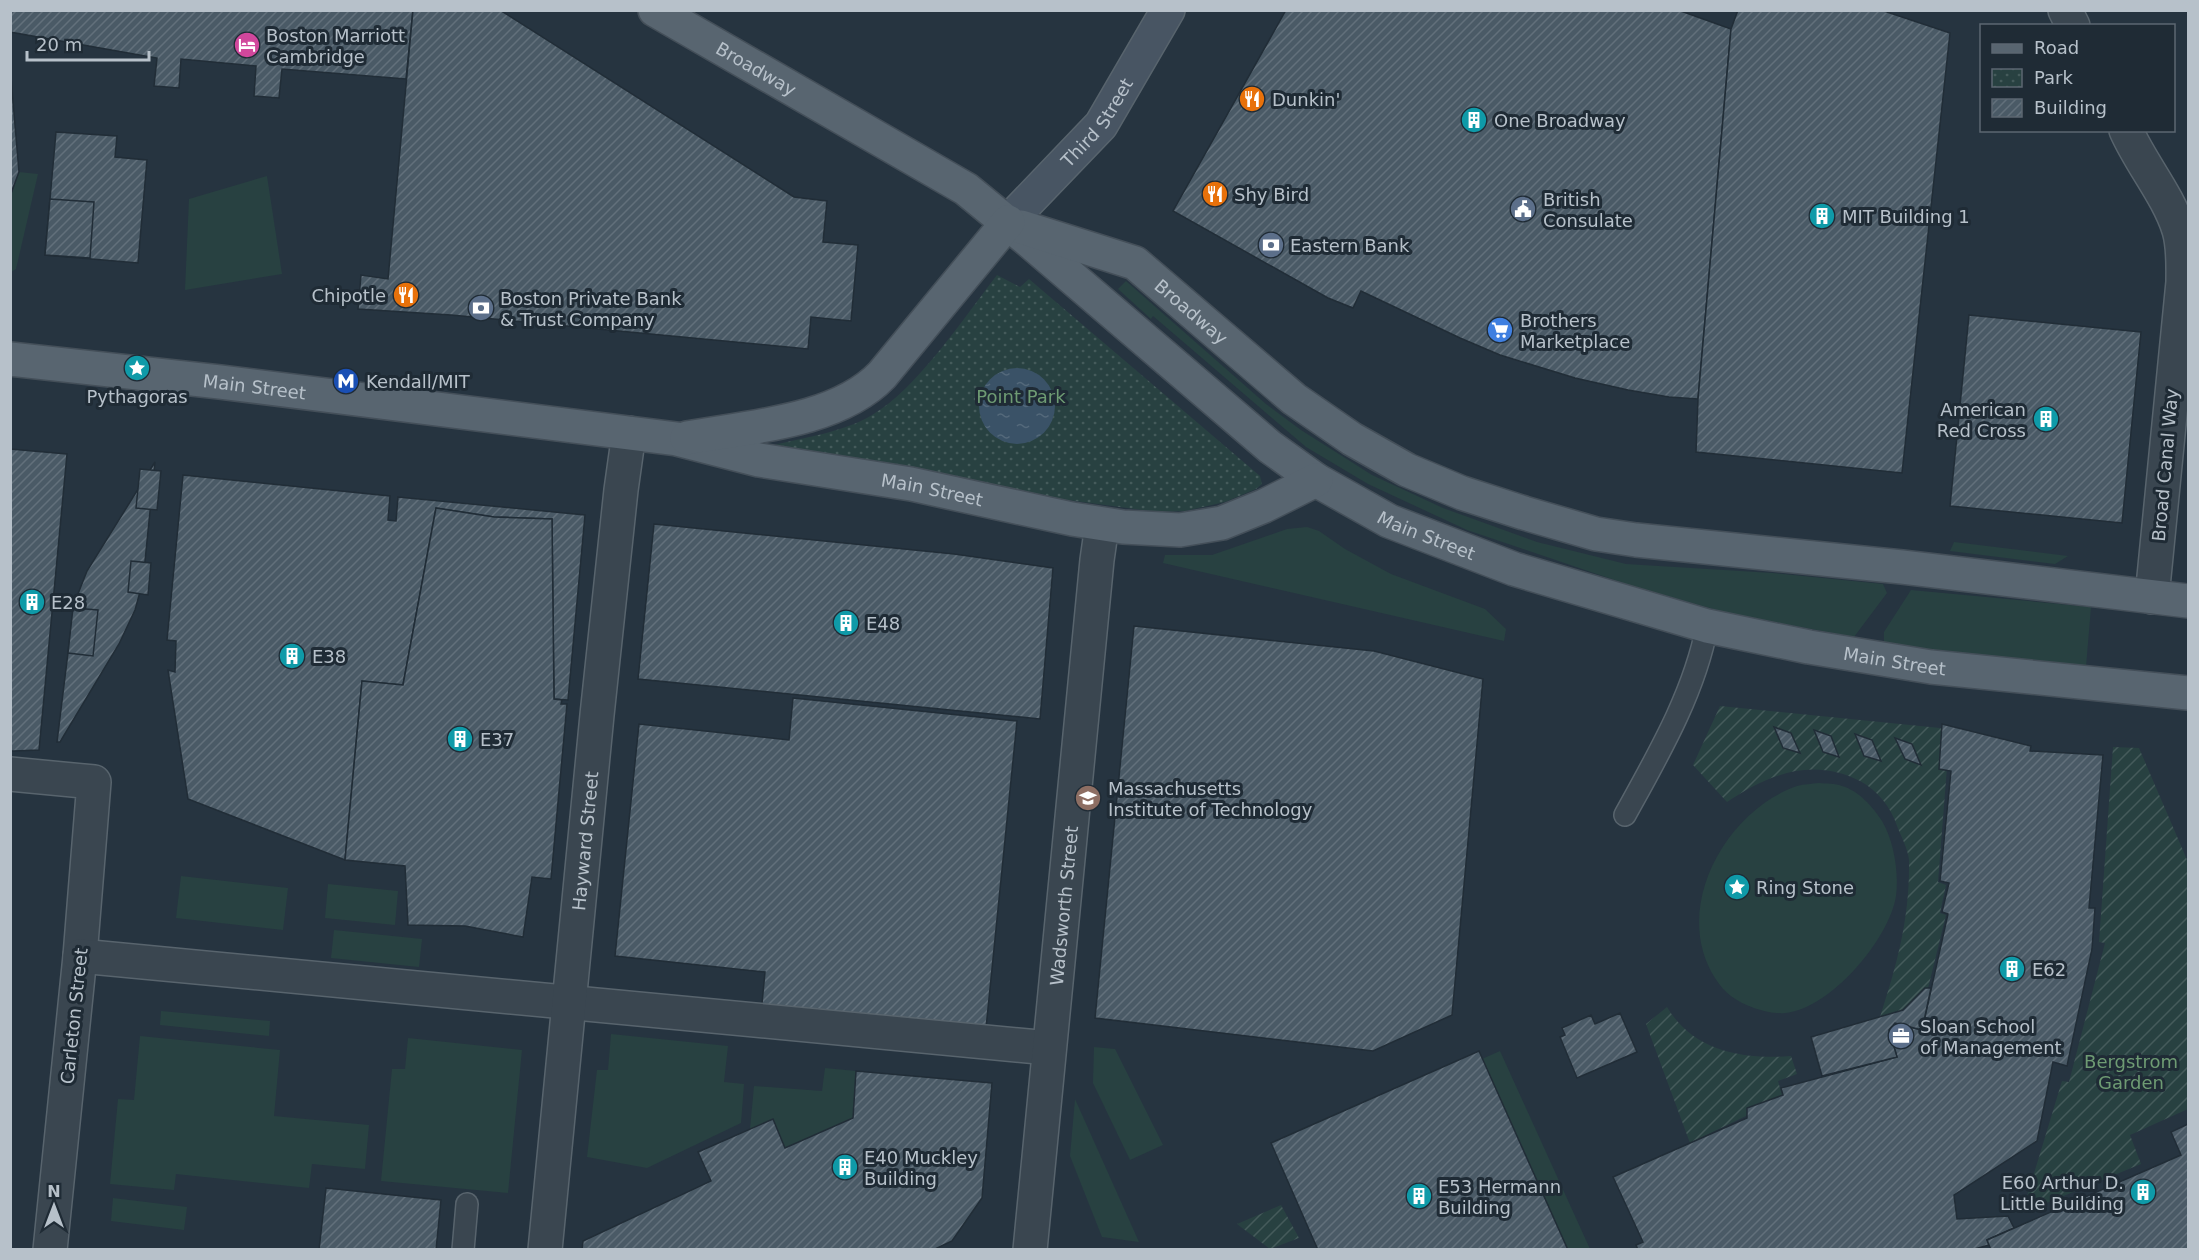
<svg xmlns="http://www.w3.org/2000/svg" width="2199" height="1260" viewBox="0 0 2199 1260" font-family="'DejaVu Sans',sans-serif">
<defs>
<pattern id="park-dots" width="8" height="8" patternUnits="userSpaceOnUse" patternTransform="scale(1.5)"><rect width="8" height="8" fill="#284141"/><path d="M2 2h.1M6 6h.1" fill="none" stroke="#455b5b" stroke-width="1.8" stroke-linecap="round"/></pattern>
<pattern id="garden-furrows" width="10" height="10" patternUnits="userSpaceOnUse" patternTransform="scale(1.5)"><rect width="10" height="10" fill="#284141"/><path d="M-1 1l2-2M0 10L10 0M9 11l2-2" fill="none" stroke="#455b5b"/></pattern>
<pattern id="water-ripples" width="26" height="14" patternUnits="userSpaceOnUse" patternTransform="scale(1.5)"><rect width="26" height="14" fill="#3a5267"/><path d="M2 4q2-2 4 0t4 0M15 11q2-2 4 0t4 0" fill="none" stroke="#54697b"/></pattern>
<pattern id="building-hatch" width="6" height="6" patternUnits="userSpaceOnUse" patternTransform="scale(1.5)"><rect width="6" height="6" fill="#4a5a66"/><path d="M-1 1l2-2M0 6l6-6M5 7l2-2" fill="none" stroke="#62707b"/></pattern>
</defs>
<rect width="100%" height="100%" fill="#263440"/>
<g fill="#284141">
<polygon points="19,172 38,174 16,269 11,272 11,196"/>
<polygon points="267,176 282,274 185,290 189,199"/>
<polygon points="1126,281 1266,404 1301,430 1372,475 1443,508 1537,542 1626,564 1773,573 1883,584 1887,593 1854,637 1727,613 1629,585 1467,530 1368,484 1306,447 1153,316 1151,319 1118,289"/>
<polygon points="1307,527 1319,531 1345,549 1391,574 1485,609 1506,629 1504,641 1163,563 1165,555 1212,555 1287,529"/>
<polygon points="1954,542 2068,556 2055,564 1950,551"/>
<polygon points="1911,590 2091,607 2086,667 1884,644 1884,632"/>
<path d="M1819,783c7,1 16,0 23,3 17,5 31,21 40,35 12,20 17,52 14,75 -7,44 -66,113 -111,117 -10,1 -22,-2 -31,-5 -17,-6 -30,-15 -39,-30 -44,-69 10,-167 82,-192 7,-2 15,-2 22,-3z"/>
<polygon points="181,876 288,888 283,930 176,918"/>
<polygon points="328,884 398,891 395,925 325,918"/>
<polygon points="334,930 422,939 419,967 331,958"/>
<polygon points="161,1011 270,1021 269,1036 160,1025"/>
<polygon points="611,1034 728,1046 724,1082 744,1084 741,1123 647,1168 587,1157 597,1070 608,1070"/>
<polygon points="140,1036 280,1050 274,1116 369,1125 365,1169 312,1164 309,1188 176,1174 174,1190 110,1184 118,1099 134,1100"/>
<polygon points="408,1038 522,1050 508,1193 381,1181 392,1069 405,1069"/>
<polygon points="1094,1047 1115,1049 1163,1145 1130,1160 1093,1083"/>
<polygon points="1500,1051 1590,1249 1568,1249 1482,1059"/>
<polygon points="825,1068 856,1071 853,1118 785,1148 773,1119 750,1129 754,1086 822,1091"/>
<polygon points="1075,1099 1139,1242 1102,1237 1070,1156"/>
<polygon points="113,1198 187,1207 184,1230 111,1221"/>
</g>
<path fill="url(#park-dots)" d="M997,275l23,12 9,-8 231,197 2,8 -6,5 -31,13 -40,9 -28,1 -119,-16 -271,-49c35,-10 73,-13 105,-32 45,-26 93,-99 125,-140z"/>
<g fill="url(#garden-furrows)" fill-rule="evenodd">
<path d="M1720,706l230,23 -12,153 8,3 -6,28 6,2 -25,102h-41c17,-53 30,-99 29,-157 -1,-11 -8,-24 -12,-34 -6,-19 -20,-36 -37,-45 -48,-24 -91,-7 -133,21l-34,-37zM1774,727l17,6 8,20 -16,-5zM1814,730l17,6 8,20 -16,-4zM1855,735l17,5 8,20 -16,-4zM1895,738l17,6 8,20 -15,-5z"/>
<polygon points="2113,747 2139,748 2188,862 2188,1109 2130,1135 2141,1164 2022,1213 2062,1081 2069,1082 2105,943 2099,942"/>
<path d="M1667,1007c26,44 76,53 124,49l6,18 -19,7 5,17 -93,45 -44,-119z"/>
<polygon points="1281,1205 1299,1238 1270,1249 1237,1224"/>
</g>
<circle fill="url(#water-ripples)" cx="1017" cy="406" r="38"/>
<g fill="url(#building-hatch)" stroke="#212d37" stroke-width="1.5">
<polygon points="10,10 413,10 406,79 282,69 279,98 254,96 256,66 181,59 179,88 154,86 157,58 10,32"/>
<polygon points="413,10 500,10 794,197 827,201 823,242 858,245 851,321 811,317 808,349 451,315 358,309 361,275 388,279"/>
<polygon points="1286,10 1678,10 1731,29 1698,399 1669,397 1628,390 1575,378 1500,355 1460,338 1361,291 1353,308 1328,298 1173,211"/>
<polygon points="1738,10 1881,10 1950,33 1902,473 1696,452 1698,399 1731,29"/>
<polygon points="10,66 19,172 10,196"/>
<polygon points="56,132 117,136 115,157 147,160 138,263 45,255"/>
<polygon points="50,199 94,202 90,258 45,255"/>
<polygon points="1969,315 2141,332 2122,523 1950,506"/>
<polygon points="10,449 67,454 39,750 14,751 10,751"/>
<polygon points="155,462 143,581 135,610 119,644 60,742 57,742 74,604 87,571"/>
<polygon points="140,469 161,471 157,510 136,508"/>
<polygon points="183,475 390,496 388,520 396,521 398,497 585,515 568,700 554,699 552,519 494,517 436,508 403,685 362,681 345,860 188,799 168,670 175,672 176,641 167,640"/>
<polygon points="436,508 494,517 552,519 554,699 562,700 561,704 567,704 551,879 532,877 523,937 465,926 408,925 405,866 345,860 362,681 403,685"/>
<polygon points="654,524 954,554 1053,568 1040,719 638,679"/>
<polygon points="131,561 151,563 148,595 128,592"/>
<polygon points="73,608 98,610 93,656 68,653"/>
<polygon points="1134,626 1374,651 1483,679 1452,1015 1373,1051 1095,1018"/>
<polygon points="793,698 1017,721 983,1058 759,1035 765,972 615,956 639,724 789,740"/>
<polygon points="1942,724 2031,746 2030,751 2103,755 2089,908 2095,908 2092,949 2067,1066 2053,1062 2037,1141 1954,1195 1957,1219 2008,1216 2014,1228 1987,1240 1989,1245 1971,1250 1638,1250 1636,1245 1643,1242 1613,1177 1747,1118 1747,1108 1783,1095 1781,1088 1897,1057 1889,1030 1895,1023 1922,1030 1948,914 1942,912 1949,883 1940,881 1951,771 1939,769"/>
<polygon points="1774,727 1791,733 1800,753 1783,748"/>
<polygon points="1814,730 1831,736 1839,757 1823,752"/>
<polygon points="1855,734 1872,740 1881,761 1864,756"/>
<polygon points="1895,738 1912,744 1921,765 1905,759"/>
<polygon points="1925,988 1931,988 1922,1030 1895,1023 1889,1030 1897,1057 1822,1076 1811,1037 1903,1010"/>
<polygon points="1620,1013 1637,1052 1577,1078 1560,1037 1565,1035 1562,1028 1591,1015 1595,1024"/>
<polygon points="1479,1051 1568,1250 1318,1250 1271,1143"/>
<polygon points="856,1071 992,1083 982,1198 952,1241 933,1250 582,1250 583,1241 711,1181 698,1152 773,1119 785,1148 853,1118"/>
<polygon points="2188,1124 2188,1250 1991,1250 1987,1240 2181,1155 2171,1132"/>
<polygon points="326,1188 441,1200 436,1250 319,1250"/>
</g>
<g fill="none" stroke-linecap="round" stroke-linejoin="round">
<g stroke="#58646d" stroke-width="24">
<g id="lane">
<path d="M1625,815c32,-58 70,-123 82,-189"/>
<polyline points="463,1250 467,1204"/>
</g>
</g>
<g stroke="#58646d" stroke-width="36">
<g id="street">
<polyline points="2065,10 2073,26"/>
<path d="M2126,130c15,34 42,65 53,100 5,17 4,35 4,52l-31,315"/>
<polyline points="10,774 94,782 80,956 50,1250"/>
<polyline points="80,956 1049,1048"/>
<path id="s1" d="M545,1250l52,-535 24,-225 8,-57"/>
<path id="s2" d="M1030,1250l67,-690 5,-35"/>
</g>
</g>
<g stroke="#58646d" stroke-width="36">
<g id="secondary">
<path id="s3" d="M1008,222l93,-97 67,-115"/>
</g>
</g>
<g stroke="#444f59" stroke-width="36">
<g id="primary">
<path id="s4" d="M655,10l311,179 61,50 243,208 46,33 73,41 125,48 193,57 102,21 122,20 257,26"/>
<path id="s5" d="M1021,227l114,36 159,136 58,40 55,31 55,23 62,20 72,21 40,6 266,27 286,34"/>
<path id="s6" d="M10,359l210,23 457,57 82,21 152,24 161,35 51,8 57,3 42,-7 42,-17 52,-26"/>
<path d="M687,438c61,-11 150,-16 195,-63l126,-153"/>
</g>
</g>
<use href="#lane" stroke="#3a4650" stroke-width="21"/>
<use href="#street" stroke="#3a4650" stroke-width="33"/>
<use href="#secondary" stroke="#485563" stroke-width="33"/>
<use href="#primary" stroke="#586570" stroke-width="33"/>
</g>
<defs>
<g id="hotel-disc" transform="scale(1.35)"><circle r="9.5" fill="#d1479c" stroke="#1f2b35"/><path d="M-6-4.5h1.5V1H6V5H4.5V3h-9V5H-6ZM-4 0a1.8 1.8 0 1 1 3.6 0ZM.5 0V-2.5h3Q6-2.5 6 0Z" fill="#fff"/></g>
<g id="restaurant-disc" transform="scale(1.35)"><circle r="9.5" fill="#e8710a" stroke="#1f2b35"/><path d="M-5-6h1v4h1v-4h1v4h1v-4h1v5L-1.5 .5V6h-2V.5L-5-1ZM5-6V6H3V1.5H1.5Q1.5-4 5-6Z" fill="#fff"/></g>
<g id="building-disc" transform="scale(1.35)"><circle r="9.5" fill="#0f9aa8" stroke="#1f2b35"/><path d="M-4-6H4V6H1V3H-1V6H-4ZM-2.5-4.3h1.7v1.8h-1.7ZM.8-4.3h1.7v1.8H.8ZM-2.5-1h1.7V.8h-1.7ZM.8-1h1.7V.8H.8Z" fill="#fff"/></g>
<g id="civic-disc" transform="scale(1.35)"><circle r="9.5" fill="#5c6f8a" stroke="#1f2b35"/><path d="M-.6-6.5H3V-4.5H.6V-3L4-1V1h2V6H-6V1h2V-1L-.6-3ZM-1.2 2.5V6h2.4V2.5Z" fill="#fff"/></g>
<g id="bank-disc" transform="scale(1.35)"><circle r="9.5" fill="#5c6f8a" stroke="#1f2b35"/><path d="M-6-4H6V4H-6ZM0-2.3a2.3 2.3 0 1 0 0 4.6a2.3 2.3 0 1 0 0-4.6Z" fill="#fff"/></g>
<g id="supermarket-disc" transform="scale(1.35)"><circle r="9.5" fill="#3f7fe0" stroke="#1f2b35"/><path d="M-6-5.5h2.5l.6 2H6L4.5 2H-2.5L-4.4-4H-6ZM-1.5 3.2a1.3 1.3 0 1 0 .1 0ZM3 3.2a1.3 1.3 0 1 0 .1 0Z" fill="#fff"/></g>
<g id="sight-disc" transform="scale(1.35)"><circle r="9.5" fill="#0f9aa8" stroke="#1f2b35"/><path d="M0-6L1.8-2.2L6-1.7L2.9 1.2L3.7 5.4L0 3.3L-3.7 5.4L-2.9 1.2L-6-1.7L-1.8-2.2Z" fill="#fff"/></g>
<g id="metro-disc" transform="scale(1.35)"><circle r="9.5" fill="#1a4fb4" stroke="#1f2b35"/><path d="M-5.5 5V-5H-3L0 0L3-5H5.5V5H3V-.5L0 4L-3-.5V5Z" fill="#fff"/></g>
<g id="university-disc" transform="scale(1.35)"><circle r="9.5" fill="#8d6e63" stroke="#1f2b35"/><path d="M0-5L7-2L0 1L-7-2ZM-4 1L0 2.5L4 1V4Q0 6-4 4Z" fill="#fff"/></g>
<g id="office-disc" transform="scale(1.35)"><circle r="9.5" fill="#5c6f8a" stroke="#1f2b35"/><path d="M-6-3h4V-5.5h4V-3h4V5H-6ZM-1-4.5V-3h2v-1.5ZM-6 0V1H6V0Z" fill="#fff"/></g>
</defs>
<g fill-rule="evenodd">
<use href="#hotel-disc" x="247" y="45"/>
<use href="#restaurant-disc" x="1252" y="99"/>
<use href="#building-disc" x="1474" y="120"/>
<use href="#restaurant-disc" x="1215" y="194"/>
<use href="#civic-disc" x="1523" y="209"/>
<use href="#building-disc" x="1822" y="216"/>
<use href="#bank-disc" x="1271" y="245"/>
<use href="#restaurant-disc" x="406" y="295"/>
<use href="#bank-disc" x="481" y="308"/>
<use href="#supermarket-disc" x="1500" y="330"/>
<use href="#sight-disc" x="137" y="368"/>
<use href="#metro-disc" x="346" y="381"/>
<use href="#building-disc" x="2046" y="419"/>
<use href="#building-disc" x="32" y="602"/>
<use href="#building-disc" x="846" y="623"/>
<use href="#building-disc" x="292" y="656"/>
<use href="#building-disc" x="460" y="739"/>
<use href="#university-disc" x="1088" y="798"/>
<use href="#sight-disc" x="1737" y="887"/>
<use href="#building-disc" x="2012" y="969"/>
<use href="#office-disc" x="1901" y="1036"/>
<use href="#building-disc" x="845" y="1167"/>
<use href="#building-disc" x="2143" y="1192"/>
<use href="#building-disc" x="1419" y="1196"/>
</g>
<g text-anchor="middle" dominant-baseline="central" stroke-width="6" stroke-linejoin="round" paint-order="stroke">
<g font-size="18" fill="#b7c1ca" stroke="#1f2b35" text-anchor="start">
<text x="266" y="35">Boston Marriott<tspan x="266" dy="21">Cambridge</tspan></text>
<text x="1272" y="99">Dunkin'</text>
<text x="1494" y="120">One Broadway</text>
<text x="1234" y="194">Shy Bird</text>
<text x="1543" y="199">British<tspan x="1543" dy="21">Consulate</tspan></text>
<text x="1842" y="216">MIT Building 1</text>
<text x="1290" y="245">Eastern Bank</text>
<text x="386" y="295" text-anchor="end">Chipotle</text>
<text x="500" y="298">Boston Private Bank<tspan x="500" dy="21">&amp; Trust Company</tspan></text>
<text x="1520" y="320">Brothers<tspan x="1520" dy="21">Marketplace</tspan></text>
<text x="366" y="381">Kendall/MIT</text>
<text x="137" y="396" text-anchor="middle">Pythagoras</text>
<text x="2026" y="409" text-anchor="end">American<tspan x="2026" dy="21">Red Cross</tspan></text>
<text x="51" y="602">E28</text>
<text x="866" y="623">E48</text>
<text x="312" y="656">E38</text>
<text x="480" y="739">E37</text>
<text x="1108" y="788">Massachusetts<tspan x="1108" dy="21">Institute of Technology</tspan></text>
<text x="1756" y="887">Ring Stone</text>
<text x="2032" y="969">E62</text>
<text x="1920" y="1026">Sloan School<tspan x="1920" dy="21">of Management</tspan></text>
<text x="864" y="1157">E40 Muckley<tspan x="864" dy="21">Building</tspan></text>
<text x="2124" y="1182" text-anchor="end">E60 Arthur D.<tspan x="2124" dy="21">Little Building</tspan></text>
<text x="1438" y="1186">E53 Hermann<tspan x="1438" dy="21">Building</tspan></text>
</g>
<g font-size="18" fill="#b7c1ca" stroke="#1f2b35">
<text stroke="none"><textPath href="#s4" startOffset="117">Broadway</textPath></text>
<text stroke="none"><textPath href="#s3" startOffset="134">Third Street</textPath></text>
<text stroke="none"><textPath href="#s5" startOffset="194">Broadway</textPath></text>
<text stroke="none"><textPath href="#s6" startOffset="246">Main Street</textPath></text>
<text transform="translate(2165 465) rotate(-85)">Broad Canal Way</text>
<text stroke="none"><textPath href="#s6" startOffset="932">Main Street</textPath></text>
<text stroke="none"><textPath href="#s4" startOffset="938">Main Street</textPath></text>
<text stroke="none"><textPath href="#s4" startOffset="1424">Main Street</textPath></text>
<text stroke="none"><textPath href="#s1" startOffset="411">Hayward Street</textPath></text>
<text stroke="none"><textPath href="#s2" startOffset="346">Wadsworth Street</textPath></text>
<text transform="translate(74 1016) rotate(-84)">Carleton Street</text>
</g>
<g font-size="18" fill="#6e9b73" stroke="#1f2b35">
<text x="1021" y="396">Point Park</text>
<text x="2131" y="1061">Bergstrom<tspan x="2131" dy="21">Garden</tspan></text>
</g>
</g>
<rect width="2199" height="1260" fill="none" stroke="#b7c1ca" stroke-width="24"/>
<rect x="1980" y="24" width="195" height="108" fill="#1f2b35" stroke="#5c6771" stroke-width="1.5"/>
<rect x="1992" y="44" width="30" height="9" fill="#586570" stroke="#5c6771" stroke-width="1.5"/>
<text x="2034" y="54" font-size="18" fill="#b7c1ca">Road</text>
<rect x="1992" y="69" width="30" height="18" fill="url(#park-dots)" stroke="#5c6771" stroke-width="1.5"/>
<text x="2034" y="84" font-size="18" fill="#b7c1ca">Park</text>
<rect x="1992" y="99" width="30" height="18" fill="url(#building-hatch)" stroke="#5c6771" stroke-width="1.5"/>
<text x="2034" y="114" font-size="18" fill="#b7c1ca">Building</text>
<g transform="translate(54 1206)" stroke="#1f2b35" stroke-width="4.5" paint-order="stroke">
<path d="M0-4.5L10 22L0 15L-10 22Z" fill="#b7c1ca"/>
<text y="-9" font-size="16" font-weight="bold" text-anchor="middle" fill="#b7c1ca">N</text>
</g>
<path d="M27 51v9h122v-9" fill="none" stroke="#b7c1ca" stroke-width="3"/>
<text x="36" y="51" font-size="18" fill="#b7c1ca" stroke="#1f2b35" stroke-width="4.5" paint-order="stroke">20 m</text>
</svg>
